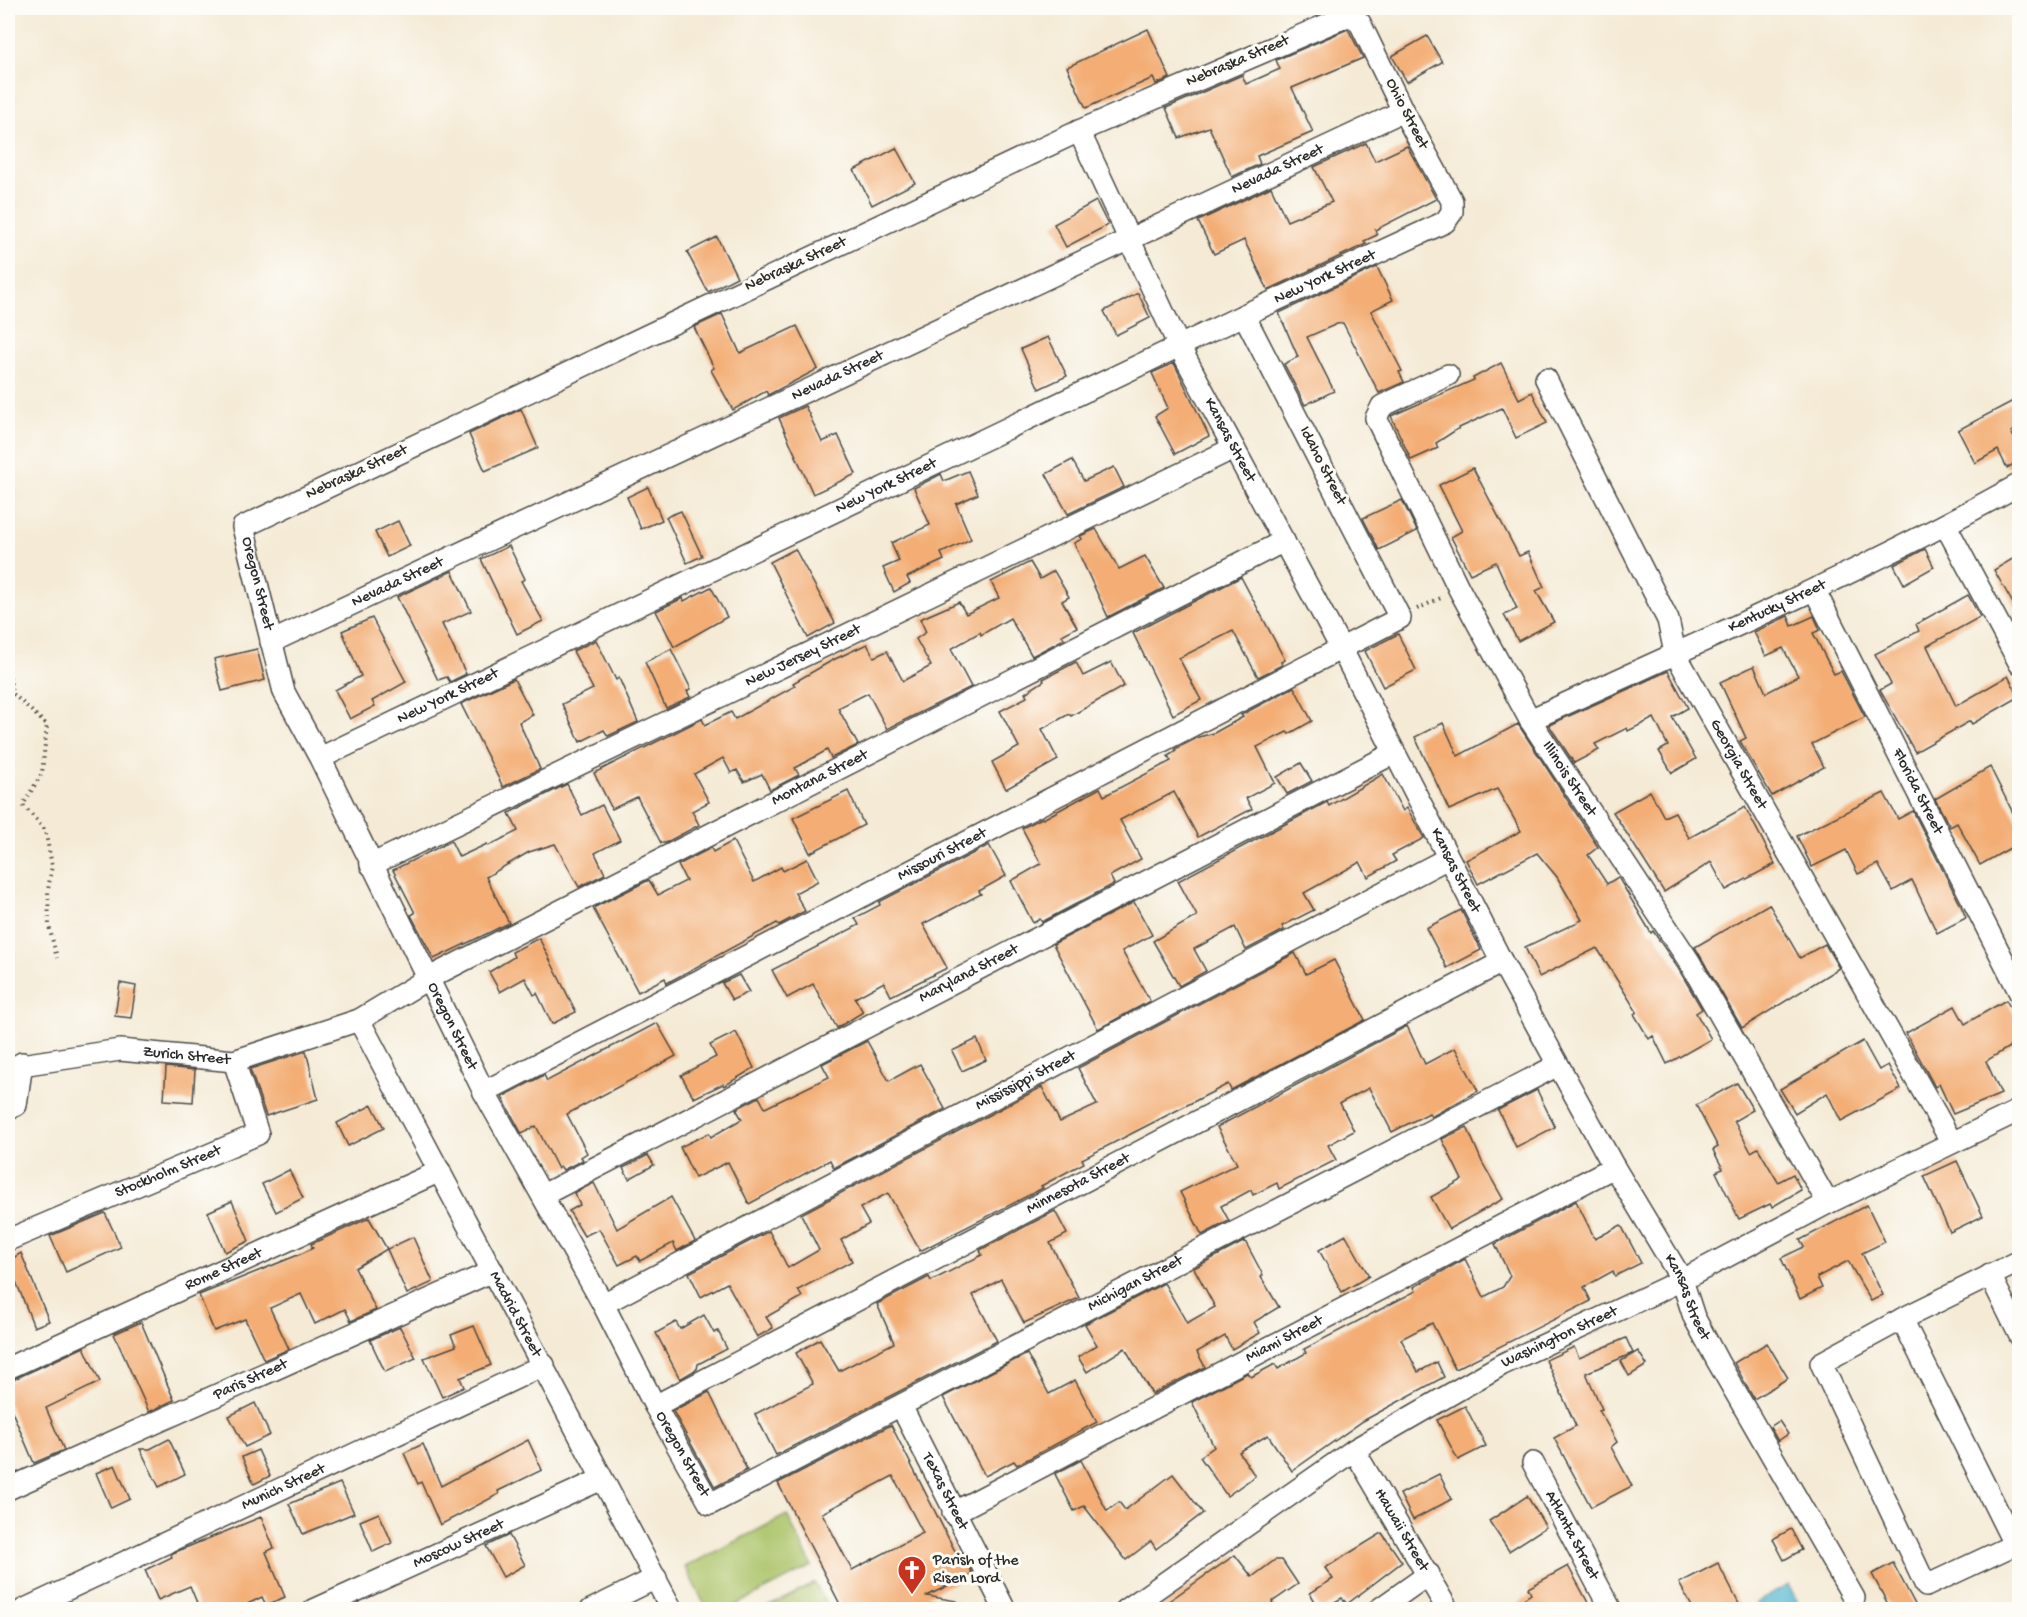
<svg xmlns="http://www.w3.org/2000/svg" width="2027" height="1617" viewBox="0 0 2027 1617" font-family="'Gochi Hand',sans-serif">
<rect width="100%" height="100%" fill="#fdfcf7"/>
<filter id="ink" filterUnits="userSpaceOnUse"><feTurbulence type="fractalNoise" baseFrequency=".0167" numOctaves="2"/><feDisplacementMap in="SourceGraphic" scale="12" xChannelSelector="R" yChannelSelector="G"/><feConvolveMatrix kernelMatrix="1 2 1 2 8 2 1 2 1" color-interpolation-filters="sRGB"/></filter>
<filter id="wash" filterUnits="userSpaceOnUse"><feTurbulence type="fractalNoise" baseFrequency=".008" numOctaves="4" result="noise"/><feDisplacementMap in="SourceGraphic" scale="24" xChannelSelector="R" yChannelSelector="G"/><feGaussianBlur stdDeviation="1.35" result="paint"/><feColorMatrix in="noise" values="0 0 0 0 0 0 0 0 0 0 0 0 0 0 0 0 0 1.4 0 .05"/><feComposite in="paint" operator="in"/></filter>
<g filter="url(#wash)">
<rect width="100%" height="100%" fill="#f4ead5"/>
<g fill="#abc368" stroke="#6b774a" stroke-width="1.5">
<polygon points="787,1515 812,1566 728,1609 707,1609 685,1567"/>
<polygon points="815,1583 829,1609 764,1609"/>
</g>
<polygon fill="#53b7d1" stroke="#3f717e" stroke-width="1.5" points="1788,1585 1802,1609 1760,1609 1756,1603"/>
<g id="blocks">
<g fill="#f3ad75" fill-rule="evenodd">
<polygon points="1148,29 1170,78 1156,84 1153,78 1086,108 1067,67"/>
<polygon points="1348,29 1363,58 1292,88 1313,132 1257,156 1260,164 1232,177 1209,127 1179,138 1166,108 1242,75 1246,84 1280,69 1276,60"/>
<polygon points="1427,36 1442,62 1407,82 1392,56"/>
<polygon points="1366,143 1375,161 1407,146 1436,199 1375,230 1377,235 1364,241 1366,244 1268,290 1244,240 1214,254 1198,221 1271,187 1287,221 1332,202 1314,167"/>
<polygon points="896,148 915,183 872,205 854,170"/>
<polygon points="1096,201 1108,225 1066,247 1054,224"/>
<polygon points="717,237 737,277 708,292 687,252"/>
<polygon points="1377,267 1393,300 1371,311 1402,371 1399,372 1404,382 1379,393 1343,323 1337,324 1307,337 1334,391 1305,405 1284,364 1298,357 1279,313"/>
<polygon points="1138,293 1150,318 1116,335 1104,311"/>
<polygon points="722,314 740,353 797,326 818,369 768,395 766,391 733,410 711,370 714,368 694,327"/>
<polygon points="1048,337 1067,376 1039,389 1021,349"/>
<polygon points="1174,363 1209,436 1175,454 1155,416 1168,408 1152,373"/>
<polygon points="1501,363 1519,399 1532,392 1547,423 1516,438 1502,408 1459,428 1436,443 1438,448 1411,460 1391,416 1474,380 1473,378"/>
<polygon points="2013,401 2019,413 2019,427 2011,432 2019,447 2019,461 2007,468 1998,450 1975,463 1958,430"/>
<polygon points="805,406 822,442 838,435 856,474 813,494 779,418"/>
<polygon points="521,409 538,448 485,471 469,434"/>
<polygon points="1072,460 1084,481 1114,467 1124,487 1068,514 1046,474"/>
<polygon points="1473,468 1519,556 1528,552 1544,587 1536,591 1554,622 1518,641 1504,615 1517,609 1496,562 1470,574 1451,537 1462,531 1439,485"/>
<polygon points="968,471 978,494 956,504 971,539 941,553 944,560 907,577 910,583 894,592 883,568 899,561 891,543 930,525 914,488 941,474 944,481"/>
<polygon points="648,487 662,520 641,529 627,497"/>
<polygon points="1402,500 1417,531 1379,550 1363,518"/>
<polygon points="681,511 702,556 687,563 666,517"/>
<polygon points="398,521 410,546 387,557 375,532"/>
<polygon points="1096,529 1119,569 1145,556 1164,588 1108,617 1074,543 1082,539 1080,536"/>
<polygon points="509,546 525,579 521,581 543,621 517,634 481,559"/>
<polygon points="795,549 835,623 808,638 770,562"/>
<polygon points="1925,549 1934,567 1904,584 1894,565"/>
<polygon points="2019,555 2019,614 1994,570"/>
<polygon points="1030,562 1040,579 1054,571 1069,597 1062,601 1077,627 1062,635 1064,639 1032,656 1010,618 981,635 980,632 951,649 971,687 887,729 868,693 838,708 858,745 831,758 827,750 795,768 799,775 770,790 762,774 744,782 737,770 731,773 723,758 694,774 709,802 692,811 699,825 665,843 661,843 637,797 612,809 594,773 702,719 705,725 731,712 735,719 795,686 793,683 833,660 867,644 874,657 887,651 903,681 931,666 916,639 926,632 920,619 959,602 966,614 999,598 991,582"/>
<polygon points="452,571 471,611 442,624 466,674 450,682 447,677 438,680 397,597"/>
<polygon points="1241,577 1285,660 1281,662 1282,665 1258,677 1233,631 1179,658 1201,700 1173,715 1133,633"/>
<polygon points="711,587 727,617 674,647 656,611 683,598 684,601"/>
<polygon points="1968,595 1980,617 1927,646 1956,706 2008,676 2019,697 1972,724 1970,721 1915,752 1880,690 1891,684 1875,654 1919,631 1916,624"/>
<polygon points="1788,616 1792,626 1814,616 1820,630 1813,633 1834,674 1841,671 1865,717 1812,744 1824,767 1772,796 1740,741 1746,738 1720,682 1754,666 1766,693 1798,676 1783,648 1766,656 1754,632"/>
<polygon points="372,618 406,682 372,701 375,706 350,719 335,690 361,676 342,631"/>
<polygon points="1398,634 1416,670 1383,687 1365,651"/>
<polygon points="596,640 616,680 619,678 638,722 608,736 604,730 580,742 562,704 593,689 573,651"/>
<polygon points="257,649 265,680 222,691 214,659"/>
<polygon points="671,649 691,689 687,691 690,697 666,708 645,662"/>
<polygon points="1076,662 1083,676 1111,662 1124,686 1071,716 1069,714 1042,729 1058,760 1006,789 992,762 1019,747 1000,711 1027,697 1025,693 1044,681 1043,679"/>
<polygon points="1668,671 1688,708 1672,717 1696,759 1672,773 1659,751 1668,746 1654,718 1628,731 1627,728 1595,744 1599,750 1574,763 1549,725"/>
<polygon points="514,679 533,715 519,722 540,769 503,787 461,704"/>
<polygon points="1294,687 1312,721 1289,734 1287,732 1257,747 1275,783 1246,798 1252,809 1198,837 1174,792 1120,820 1141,859 1110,876 1114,884 1042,922 1040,919 1033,923 1011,881 1041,864 1022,828 1042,818 1043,819 1100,788 1104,796 1171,761 1168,756 1176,751 1175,749 1199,737 1214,733 1243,717 1241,715"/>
<polygon points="1443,723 1458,756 1518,724 1598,847 1588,855 1607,884 1618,877 1651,933 1653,931 1678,968 1702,1009 1696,1013 1711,1039 1667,1064 1653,1036 1649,1039 1634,1014 1637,1012 1597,948 1539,977 1525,947 1582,920 1557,877 1537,853 1478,884 1466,860 1521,831 1497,789 1449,810 1415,737"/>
<polygon points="1301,763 1312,781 1287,794 1277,777"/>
<polygon points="1990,767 2019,825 2019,843 1980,865 1957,823 1950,827 1935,799"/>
<polygon points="1383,774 1403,811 1407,808 1424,838 1392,855 1396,861 1368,877 1360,862 1304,893 1314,910 1282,926 1284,930 1246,950 1235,927 1194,949 1206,971 1179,986 1153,941 1197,916 1178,881 1327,802 1329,806"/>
<polygon points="567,784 582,815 602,805 620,840 595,853 605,874 579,887 555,844 529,852 486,877 509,923 434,959 411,915 415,913 393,870 451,841 459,857 487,844 488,846 518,831 509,813"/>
<polygon points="848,791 864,825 810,853 793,818"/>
<polygon points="1650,791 1664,817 1675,812 1689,838 1745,807 1775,864 1726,890 1711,862 1664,892 1613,812"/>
<polygon points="1884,793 1898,819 1913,811 1961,906 1966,918 1937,933 1912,880 1893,891 1878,864 1858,874 1846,850 1812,867 1797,836"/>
<polygon points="733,841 754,882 781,867 783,871 807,859 818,881 795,893 805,911 779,925 777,923 667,983 665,978 638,992 593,908 649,880 658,895 686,881 678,865 711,848 713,852"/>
<polygon points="989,845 1006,876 979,891 981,894 923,924 947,968 891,996 884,982 855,998 863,1012 837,1028 813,984 787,998 772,970 859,925 855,918 880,905 879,902"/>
<polygon points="1134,902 1152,935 1122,951 1150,1001 1098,1029 1053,944"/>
<polygon points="1769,904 1800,958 1825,944 1839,968 1742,1028 1695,947"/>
<polygon points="1461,910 1481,950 1447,968 1426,928"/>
<polygon points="539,938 576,1012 552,1024 537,993 534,995 525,978 500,992 489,972 514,957 512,952"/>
<polygon points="1295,953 1306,974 1334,960 1365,1020 1231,1090 1228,1084 1197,1100 1082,1159 1084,1163 1041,1186 1043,1188 920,1251 888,1193 860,1208 869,1224 841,1240 852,1261 798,1290 802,1297 766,1317 773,1328 757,1337 727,1283 701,1297 689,1273 769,1231 788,1268 819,1250 801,1214 1042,1087 1060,1122 1097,1105 1078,1068"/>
<polygon points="739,975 749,992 732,1000 722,983"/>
<polygon points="120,983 136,986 131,1018 115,1016"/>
<polygon points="2006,1000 2019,1023 2019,1041 1986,1061 2001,1094 1953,1114 1939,1084 1935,1087 1906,1033 1955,1006 1965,1024"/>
<polygon points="657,1023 676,1056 567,1114 587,1153 581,1157 583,1160 563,1170 561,1167 558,1169 536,1126 522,1134 502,1097 544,1075 547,1081"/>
<polygon points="1407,1026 1425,1064 1455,1048 1478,1091 1431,1117 1429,1113 1392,1132 1369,1088 1340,1103 1354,1131 1328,1145 1336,1160 1279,1189 1277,1183 1253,1195 1251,1190 1221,1206 1229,1221 1202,1235 1180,1192 1237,1164 1217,1127"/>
<polygon points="736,1032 754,1068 724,1086 723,1084 694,1098 681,1075 716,1057 710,1045"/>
<polygon points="977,1039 986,1060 962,1071 952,1051"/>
<polygon points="867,1041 889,1081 920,1064 945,1109 834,1168 830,1160 749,1204 728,1162 695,1178 680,1147 709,1133 711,1137 742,1119 736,1109 759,1097 765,1108 829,1077 822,1064"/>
<polygon points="1863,1041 1879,1070 1888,1065 1901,1089 1841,1121 1827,1093 1795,1113 1780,1089"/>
<polygon points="306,1051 318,1099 266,1116 250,1069"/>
<polygon points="166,1067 195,1070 193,1102 164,1100"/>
<polygon points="1737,1083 1753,1110 1734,1121 1751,1152 1758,1148 1778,1182 1793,1174 1801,1190 1772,1207 1770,1204 1739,1219 1716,1172 1723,1169 1713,1150 1718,1147 1696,1105"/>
<polygon points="1537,1090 1555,1127 1516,1147 1498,1110"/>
<polygon points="372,1105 384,1128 348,1146 337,1123"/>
<polygon points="1467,1127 1482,1162 1503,1199 1449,1229 1431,1197 1462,1180 1442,1139"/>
<polygon points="648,1155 654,1165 629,1179 623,1168"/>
<polygon points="1957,1161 1983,1216 1950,1232 1924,1176"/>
<polygon points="289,1170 303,1198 276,1212 262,1184"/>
<polygon points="594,1183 617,1229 671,1197 695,1241 677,1251 673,1243 640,1261 637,1256 619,1265 599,1229 584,1236 569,1211 580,1205 574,1193"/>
<polygon points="232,1201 249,1241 225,1252 208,1212"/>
<polygon points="1576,1201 1595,1239 1621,1225 1641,1263 1615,1276 1613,1271 1584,1287 1591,1301 1455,1369 1432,1323 1401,1339 1418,1372 1437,1362 1444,1377 1363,1421 1292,1471 1268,1435 1239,1452 1255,1476 1227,1496 1200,1457 1214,1447 1192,1402 1247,1373 1251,1377 1275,1364 1278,1369 1306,1353 1304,1349 1416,1291 1414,1287 1465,1259 1484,1297 1503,1287 1510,1276 1495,1244"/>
<polygon points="1867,1205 1885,1242 1862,1253 1883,1295 1871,1301 1848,1261 1817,1277 1822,1288 1800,1299 1781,1258 1804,1247 1800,1240"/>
<polygon points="1055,1211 1067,1234 1050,1243 1079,1298 1024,1323 1001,1279 973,1295 997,1341 776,1455 755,1414 813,1384 796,1353 820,1339 839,1371 894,1343 877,1304 929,1277 931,1281 982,1255 980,1250"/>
<polygon points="105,1213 121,1247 66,1272 50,1236"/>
<polygon points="369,1218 387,1249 355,1268 376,1310 351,1321 345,1309 315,1324 301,1294 270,1308 289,1349 264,1360 245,1319 214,1331 199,1295 303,1253 313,1248 311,1244"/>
<polygon points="1346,1235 1369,1276 1342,1292 1319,1250"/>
<polygon points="413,1237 433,1282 407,1294 387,1249"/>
<polygon points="1245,1241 1263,1275 1261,1277 1279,1307 1254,1322 1260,1333 1232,1349 1225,1336 1197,1352 1205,1367 1152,1394 1125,1348 1087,1372 1078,1357 1097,1345 1085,1324 1164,1283 1187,1323 1215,1307 1194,1268"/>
<polygon points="21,1253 49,1321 34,1327 8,1261"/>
<polygon points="704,1315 714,1333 718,1331 727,1349 698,1364 697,1369 680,1379 656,1333 676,1322 680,1329"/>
<polygon points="141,1322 174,1400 149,1412 114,1334"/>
<polygon points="474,1326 491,1365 460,1378 464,1387 442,1397 424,1358 456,1346 451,1335"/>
<polygon points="400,1327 416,1358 385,1372 370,1340"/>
<polygon points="1626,1338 1633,1353 1586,1373 1602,1409 1599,1410 1617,1442 1611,1447 1632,1486 1591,1507 1554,1438 1576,1426 1546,1360 1574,1347 1579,1358"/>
<polygon points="1767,1343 1788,1378 1754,1399 1734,1363"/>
<polygon points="84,1347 100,1382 46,1408 64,1450 34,1463 8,1402 8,1382"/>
<polygon points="1638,1351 1647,1365 1629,1376 1621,1361"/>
<polygon points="1027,1354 1049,1394 1075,1380 1097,1422 1017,1465 1014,1461 985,1476 943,1397"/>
<polygon points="709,1392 747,1470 715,1487 673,1411"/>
<polygon points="255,1403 270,1435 245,1447 229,1416"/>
<polygon points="1465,1406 1486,1446 1458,1460 1437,1420"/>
<polygon points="1779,1421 1788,1434 1778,1441 1770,1427"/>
<path d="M891,1425l66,130 5,-2 10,21 -45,22 30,5 -1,9h-113l-65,-127zM893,1476l30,57 -71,37 -30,-57z"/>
<polygon points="169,1439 185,1474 159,1487 140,1449 150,1449"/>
<polygon points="528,1440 542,1470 498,1491 499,1494 440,1525 421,1482 418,1484 404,1453 423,1444 441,1486"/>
<polygon points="258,1450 270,1476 254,1484 242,1457"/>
<polygon points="1081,1460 1107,1511 1119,1502 1125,1510 1173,1474 1203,1513 1156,1549 1151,1541 1126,1560 1084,1506 1074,1511 1055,1474"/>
<polygon points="115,1465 130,1499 111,1508 96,1473"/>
<polygon points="1439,1474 1452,1499 1413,1520 1400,1494"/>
<polygon points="340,1483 354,1513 303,1534 289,1504"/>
<polygon points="1527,1496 1546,1527 1509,1551 1489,1521"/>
<polygon points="379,1513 392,1543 373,1552 360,1521"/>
<polygon points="261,1517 274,1548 266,1552 285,1597 266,1605 262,1597 235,1610 200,1610 190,1586 158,1600 145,1570 172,1557 171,1555 173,1553"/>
<polygon points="1791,1529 1802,1550 1784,1560 1773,1539"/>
<polygon points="1382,1533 1402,1562 1347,1604 1342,1598 1320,1610 1310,1593 1333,1579 1325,1568"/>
<polygon points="509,1535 525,1565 503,1577 486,1546"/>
<polygon points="1235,1555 1252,1577 1275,1560 1282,1560 1298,1584 1272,1602 1277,1610 1156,1610"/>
<polygon points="1718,1563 1742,1610 1694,1610 1679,1583"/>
<polygon points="1893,1563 1918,1610 1891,1610 1872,1574"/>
<polygon points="1568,1566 1592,1610 1507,1610 1531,1594 1528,1588"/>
</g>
</g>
</g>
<g filter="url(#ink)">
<use href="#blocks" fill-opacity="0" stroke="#494844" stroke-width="1.5"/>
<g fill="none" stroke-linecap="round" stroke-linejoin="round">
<g stroke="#494844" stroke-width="24">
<g id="minor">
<path id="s1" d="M1079,131l100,215 162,302 161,314 112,205 68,113 12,37 24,45 136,236"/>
<path id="s2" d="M1448,375l-66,31 -6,12 83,171 71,131 159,241 139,242"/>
<path id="s3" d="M1546,379l122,241 7,33 276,488"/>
<polyline points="1946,526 2020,664"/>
<path id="s4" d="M1815,591l205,402"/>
<path id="s5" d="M271,642l1132,-531"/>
<path id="s6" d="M1530,720c165,-76 331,-147 490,-236"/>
<path id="s7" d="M320,758l924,-443 201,-93 7,-10v-11l-49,-90 -43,-88 -5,-5 -8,-2 -268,115 -836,396 41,165 36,66 164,334 119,212 52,102 55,98 848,-439"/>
<path id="s8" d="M371,865l863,-417"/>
<path id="s9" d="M359,1020l313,590"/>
<path id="s10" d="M8,1067l112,-17 114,11 125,-41 70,-42 855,-437"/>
<path id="s11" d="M484,1092l916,-474 -156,-303"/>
<polyline points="8,1109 16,1105 22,1063"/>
<path id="s12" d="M543,1195l851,-442"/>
<path id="s13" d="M8,1240l250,-106 -24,-73"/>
<polyline points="2020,1261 1902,1319 1821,1363 1926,1586 2020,1542"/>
<polyline points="1990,1275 2020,1336"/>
<path id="s14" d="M603,1304l845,-446"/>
<polyline points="1902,1319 2014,1544"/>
<path id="s15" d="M8,1368l432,-197"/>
<path id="s16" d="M655,1406l847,-444"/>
<path id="s17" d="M901,1406l104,204"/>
<path id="s18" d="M1354,1450l94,160"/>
<path id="s19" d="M1533,1463l78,147"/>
<path id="s20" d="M8,1489l485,-218"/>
<path id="s21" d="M953,1513l661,-346"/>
<path id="s22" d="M23,1610l521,-245"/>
<path id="s23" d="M314,1610l288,-131"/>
<polyline points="591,1610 656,1578"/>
<path id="s24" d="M1126,1610l228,-160 147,-85 181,-85 146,-77 192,-93"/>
<polyline points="1378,1610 1429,1574"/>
</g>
</g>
<g stroke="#494844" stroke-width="4" stroke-dasharray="1.5 4.5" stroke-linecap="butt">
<polyline points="1417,609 1443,597"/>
<polyline points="8,665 12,693 47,725 42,773 23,805 45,830 52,865 48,890 49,926 57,958"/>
</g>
<use href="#minor" stroke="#fff" stroke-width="21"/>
</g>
</g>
<defs>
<g id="church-pin" transform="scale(1.5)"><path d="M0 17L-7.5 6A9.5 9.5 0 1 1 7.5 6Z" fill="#c8321e" stroke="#fdfcf7"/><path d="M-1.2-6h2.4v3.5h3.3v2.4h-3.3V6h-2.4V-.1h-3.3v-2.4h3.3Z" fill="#fff"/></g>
</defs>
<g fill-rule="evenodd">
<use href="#church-pin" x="912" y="1570"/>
</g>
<g text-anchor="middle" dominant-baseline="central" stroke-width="6" stroke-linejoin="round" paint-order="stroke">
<g font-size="16" fill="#2b2b2b" stroke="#fdfcf7">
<text transform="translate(1238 62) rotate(-23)">Nebraska Street</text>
<text transform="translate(1406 114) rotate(63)">Ohio Street</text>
<text stroke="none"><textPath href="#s5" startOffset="1112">Nevada Street</textPath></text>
<text transform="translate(796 265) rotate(-25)">Nebraska Street</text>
<text stroke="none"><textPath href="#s7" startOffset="1114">New York Street</textPath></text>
<text stroke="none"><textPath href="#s5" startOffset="626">Nevada Street</textPath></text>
<text stroke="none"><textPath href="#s1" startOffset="344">Kansas Street</textPath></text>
<text transform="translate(1322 466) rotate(63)">Idaho Street</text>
<text transform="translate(357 473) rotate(-25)">Nebraska Street</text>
<text stroke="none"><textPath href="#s7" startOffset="628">New York Street</textPath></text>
<text stroke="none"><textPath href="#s7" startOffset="2760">Oregon Street</textPath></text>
<text stroke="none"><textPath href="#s5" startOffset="140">Nevada Street</textPath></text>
<text stroke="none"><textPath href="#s6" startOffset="272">Kentucky Street</textPath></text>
<text stroke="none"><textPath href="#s8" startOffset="480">New Jersey Street</textPath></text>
<text stroke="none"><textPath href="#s7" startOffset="142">New York Street</textPath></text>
<text stroke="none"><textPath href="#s3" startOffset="432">Georgia Street</textPath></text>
<text stroke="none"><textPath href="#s10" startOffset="880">Montana Street</textPath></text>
<text stroke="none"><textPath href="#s2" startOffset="496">Illinois Street</textPath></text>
<text stroke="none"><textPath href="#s4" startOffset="225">Florida Street</textPath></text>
<text stroke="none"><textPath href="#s11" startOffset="516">Missouri Street</textPath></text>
<text stroke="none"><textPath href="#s1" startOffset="830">Kansas Street</textPath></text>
<text stroke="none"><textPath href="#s12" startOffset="480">Maryland Street</textPath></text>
<text stroke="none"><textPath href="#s7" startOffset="3246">Oregon Street</textPath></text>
<text stroke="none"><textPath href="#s10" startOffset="180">Zurich Street</textPath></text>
<text stroke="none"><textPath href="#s14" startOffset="478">Mississippi Street</textPath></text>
<text stroke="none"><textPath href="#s13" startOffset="174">Stockholm Street</textPath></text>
<text stroke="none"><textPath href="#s16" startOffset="478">Minnesota Street</textPath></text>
<text stroke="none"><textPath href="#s15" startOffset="237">Rome Street</textPath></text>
<text stroke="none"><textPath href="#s7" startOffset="4268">Michigan Street</textPath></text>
<text stroke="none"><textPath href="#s1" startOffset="1316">Kansas Street</textPath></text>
<text stroke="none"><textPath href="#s9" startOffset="333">Madrid Street</textPath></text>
<text stroke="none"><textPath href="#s24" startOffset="513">Washington Street</textPath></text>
<text stroke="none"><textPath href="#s21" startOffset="374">Miami Street</textPath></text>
<text stroke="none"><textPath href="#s20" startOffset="266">Paris Street</textPath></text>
<text stroke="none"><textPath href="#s7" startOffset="3732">Oregon Street</textPath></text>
<text stroke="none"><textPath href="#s22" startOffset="288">Munich Street</textPath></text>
<text stroke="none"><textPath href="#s17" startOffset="96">Texas Street</textPath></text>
<text stroke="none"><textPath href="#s18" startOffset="93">Hawaii Street</textPath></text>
<text stroke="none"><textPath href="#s19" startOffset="82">Atlanta Street</textPath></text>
<text stroke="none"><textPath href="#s23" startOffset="159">Moscow Street</textPath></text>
</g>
<g font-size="16" fill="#2b2b2b" stroke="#fdfcf7" text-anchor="start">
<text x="933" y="1561">Parish of the<tspan x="933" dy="18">Risen Lord</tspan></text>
</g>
</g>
<rect width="2027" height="1617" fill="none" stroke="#fdfcf7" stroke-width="30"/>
</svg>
